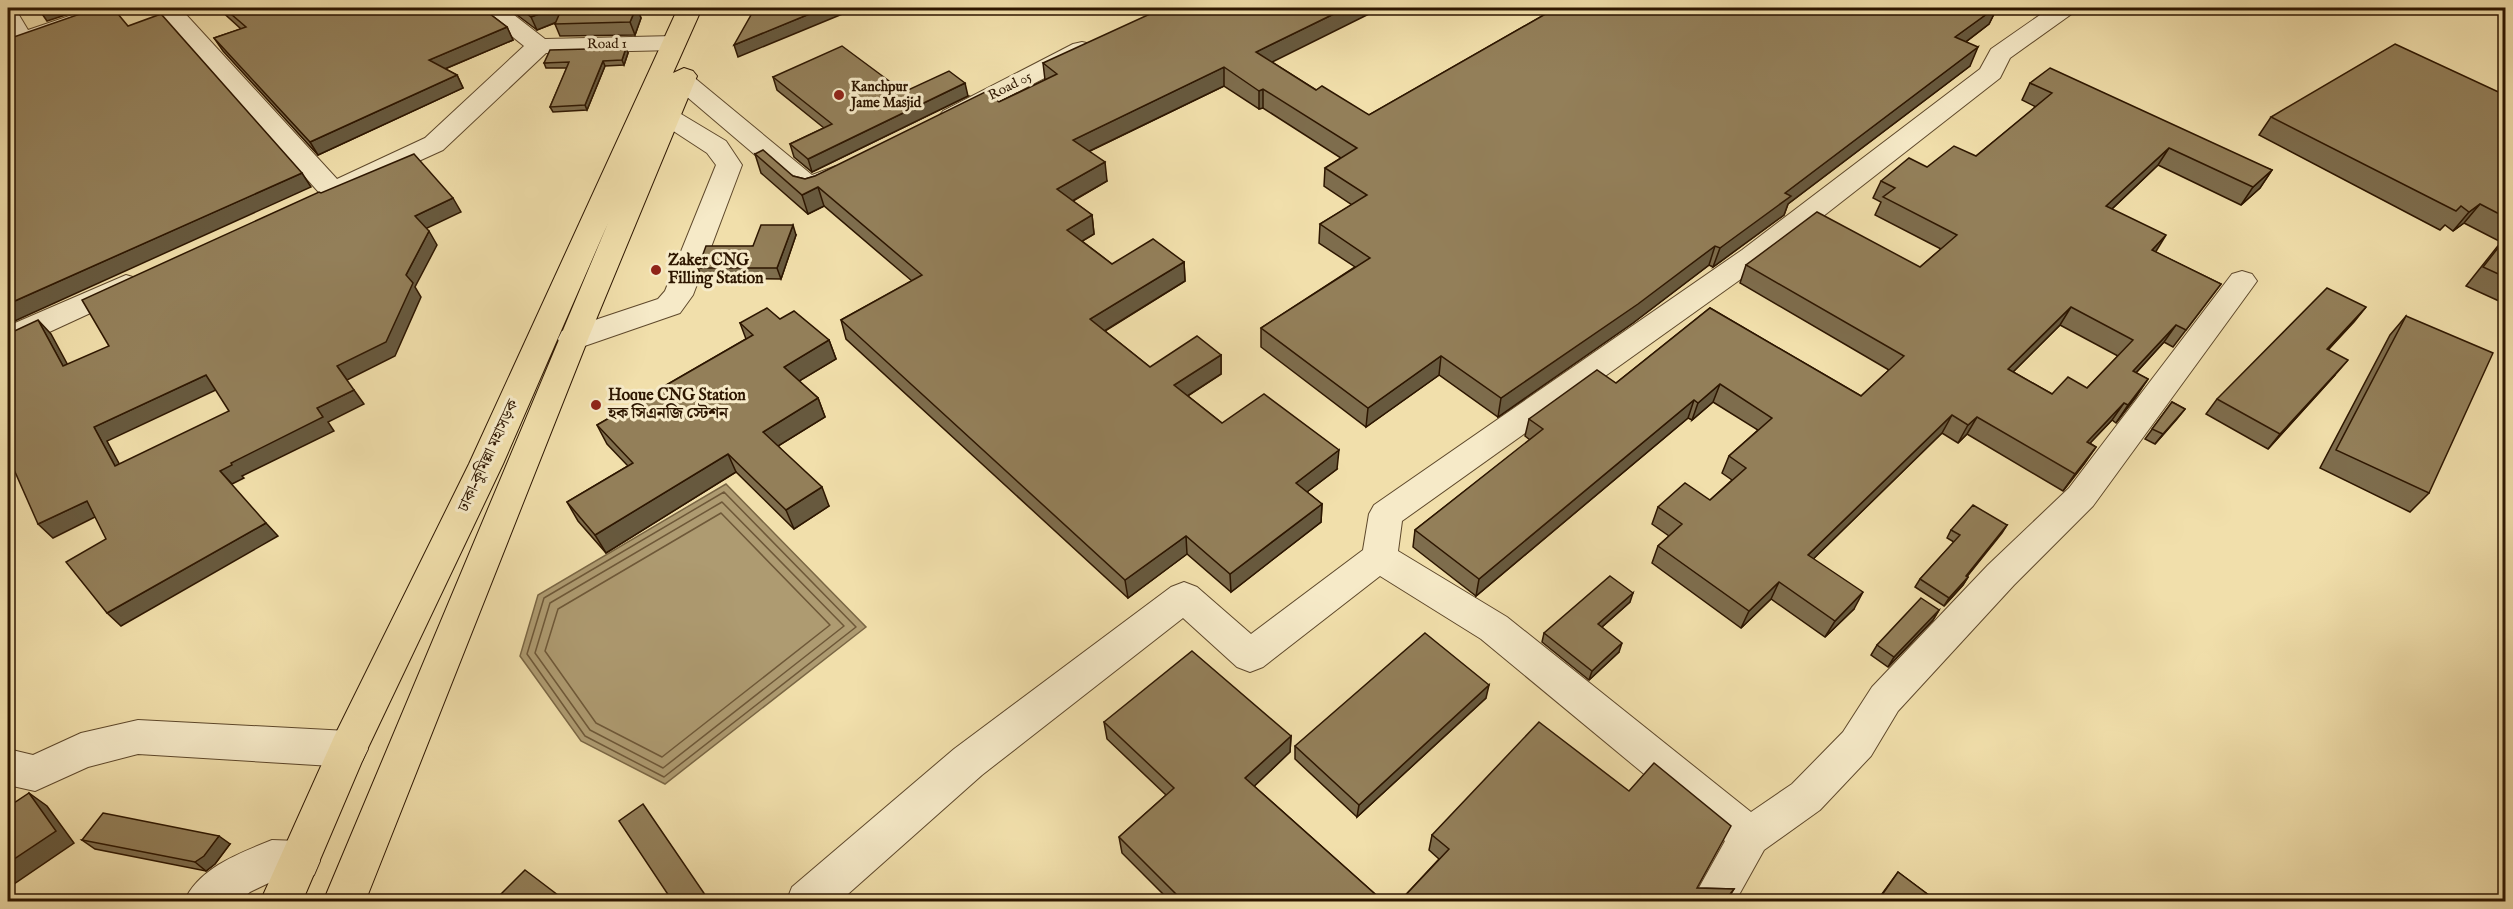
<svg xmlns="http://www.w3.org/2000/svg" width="2513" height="909" viewBox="0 0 2513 909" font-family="'IM FELL English','Noto Serif Bengali',serif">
<rect width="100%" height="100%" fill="#f1dfab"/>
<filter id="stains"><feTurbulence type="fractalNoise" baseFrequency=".00333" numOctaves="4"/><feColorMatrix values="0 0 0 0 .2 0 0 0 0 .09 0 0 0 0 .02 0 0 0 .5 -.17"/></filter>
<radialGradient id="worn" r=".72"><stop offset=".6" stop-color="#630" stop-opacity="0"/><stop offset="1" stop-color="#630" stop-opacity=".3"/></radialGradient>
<polygon fill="#ae9b71" stroke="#7a6644" stroke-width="1.5" points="726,484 866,627 665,784 581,741 520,656 538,595"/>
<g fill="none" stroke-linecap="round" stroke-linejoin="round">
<g stroke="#6e5838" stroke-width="1.5">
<polygon points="724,492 856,627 664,777 585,736 527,654 544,598"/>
<polygon points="722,502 844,626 663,768 590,730 535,653 550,603"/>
<polygon points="721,513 830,625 662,757 596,723 545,651 558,609"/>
</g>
<g stroke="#5e482b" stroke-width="2">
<g id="minor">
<polygon points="8,8 16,10 28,30 93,8 126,8 122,13 22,48 13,46 8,37"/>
<polygon points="155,8 180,8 337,179 425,138 524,46 483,13 480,8 505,8 545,39 674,36 683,38 686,43 683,48 674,50 546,53 443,150 333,200 323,197"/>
<polygon points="2050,8 2077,8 2073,13 2010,58 2000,78 1762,264 1402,521 1398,551 1507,617 1751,812 1792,784 1843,732 1872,687 1988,565 2069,488 2232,274 2242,271 2252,274 2257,281 2252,288 2093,506 2014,585 1898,711 1871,756 1820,810 1764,850 1735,902 1691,902 1725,841 1481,639 1380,576 1263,667 1250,672 1237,667 1183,618 982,775 839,902 786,902 792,887 954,749 1171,587 1184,582 1197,587 1251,634 1363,550 1369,514 1374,505 1742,250 1980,69 1991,49"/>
<polygon points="1082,42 1091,44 1094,49 1091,54 961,121 952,124 943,121 939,116 943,111 1073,44"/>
<path d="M682,72l9,3 121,100 24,-9 10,2 4,6c-10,14 -34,23 -50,19l-127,-108 -4,-5 4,-5z"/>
<polygon points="667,108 676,111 726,141 742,165 693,295 680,313 573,350 562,347 558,339 562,331 658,299 665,291 716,165 707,153 658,121 654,116 658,111"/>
<polygon points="126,275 136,278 141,285 136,292 19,346 8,349 8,326"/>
<polygon points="138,720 348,731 362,737 368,749 362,761 348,767 138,754 88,767 35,791 8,785 8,749 33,755 81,733"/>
<path d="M272,840l27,1 15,6 6,14 -6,14 -15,6 -24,-1 -25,12 -12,10h-54c14,-34 56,-49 88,-62z"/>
</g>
</g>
<g stroke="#2d1600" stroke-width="2">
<polygon id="highway" points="678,8 702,8 673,73 684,68 693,71 697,76 588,339 365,902 323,902 608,223 503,464 366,752 302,902 260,902 334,737 469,464"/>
</g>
<use href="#minor" fill="#f6eac8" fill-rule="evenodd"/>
<use href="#highway" fill="#f1dfab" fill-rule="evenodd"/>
</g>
<g fill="#7e6d4d" stroke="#2d1600" stroke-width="1.5" fill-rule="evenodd">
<polygon points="218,8 482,8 507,27 513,40 445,69 457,75 463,88 318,155 223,51 214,38 241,29"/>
<polygon points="508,8 637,8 641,18 635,35 560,36 555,24 555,23 537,30"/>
<polygon points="1556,8 1997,8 1989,24 1966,42 1970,66 1788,204 1784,215 1713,267 1709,265 1633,323 1498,417 1439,375 1366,427 1261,347 1261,328 1355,267 1319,243 1320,224 1352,205 1324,186 1325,168 1341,158 1263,108 1259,109 1224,86 1090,151 1107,181 1073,201 1092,215 1094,234 1082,241 1112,264 1184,262 1185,281 1105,331 1150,367 1221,355 1221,374 1188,396 1222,423 1337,469 1307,492 1322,504 1321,522 1231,592 1187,554 1128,598 846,339 841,320 912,281 824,206 808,214 761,173 755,154 793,176 805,179 815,176 999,102 1045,80 1043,63 1272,62 1316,90 1369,115"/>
<polygon points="628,53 624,65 605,66 587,110 553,112 550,107 567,68 546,68 544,63"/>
<polygon points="773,77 904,92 968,96 812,172 794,157 790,144 824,128 777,90"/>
<path d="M2030,83l242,87 -12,18 -19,17 -83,-40 -46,44 43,43 66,32 -48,63 -9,-5 -28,31 12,6 -32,44 -4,-3 -22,23 6,4 -12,17 -21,27 -96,-57 -9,9 -16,-10 -129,126 41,50 -29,28 -54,-38 -30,29 -89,-65 6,-17 11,-10 -17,-12 6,-17 52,-7 22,-20 -10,-7 7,-17 29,-26 -45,-28 -21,18 -4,-2 -212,178 -63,-49 2,-17 115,-90 -5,-4 4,-17 87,-36 94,-75 151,88 28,-26 -149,-87 6,-18 174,2 21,-18 -66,-34 6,-13 -8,-4 8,-17 46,-14 49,-11 60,-49 -14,-7zM2060,325l58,31 -31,32 -35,6 -39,-22z"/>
<polygon points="2505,95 2505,294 2499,301 2466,286 2501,242 2464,223 2453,231 2445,225 2440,230 2259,135 2271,117"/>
<polygon points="796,235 781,279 702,278 698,268 753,246"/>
<polygon points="2366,307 2328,350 2335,375 2268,449 2206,414 2217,399"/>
<polygon points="2406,316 2429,493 2410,512 2320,468 2390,335"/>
<polygon points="780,319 829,340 836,359 799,381 818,398 825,417 778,446 829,506 794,529 736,472 606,553 578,521 567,502 628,466 607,444 597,425 746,339 740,323"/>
<polygon points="2172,402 2185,409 2155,444 2145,439"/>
<polygon points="2007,525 1967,576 1968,577 1963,585 1944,606 1915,587 1920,579 1954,542 1947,538 1951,530"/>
<polygon points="1630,602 1602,627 1619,652 1589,680 1542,642 1544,633"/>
<polygon points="1939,610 1933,620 1888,667 1871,655 1877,645"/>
<polygon points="1486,698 1357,817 1295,759 1295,746"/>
<polygon points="1104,722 1291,736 1290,752 1254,786 1384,902 1171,902 1122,853 1119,837 1166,795 1107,739"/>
<polygon points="1432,835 1697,888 1734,889 1726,902 1399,902 1439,859 1429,850"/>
<polygon points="82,840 230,844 215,864 206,871 95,849"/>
<polygon points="1898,872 1938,902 1876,902"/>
</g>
<g fill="#67593e" stroke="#2d1600" stroke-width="1.5">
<polygon points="51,8 87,8 47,21 40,11"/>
<polygon points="555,8 565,8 569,17 537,30 531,17"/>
<polygon points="636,8 637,8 641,18 635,35 630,22"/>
<polygon points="824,8 857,8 738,57 734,45"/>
<polygon points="1346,8 1381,8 1256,70 1256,52"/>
<polygon points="1995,8 1997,8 1989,24 1947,56 1955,37"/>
<polygon points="507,27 513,40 435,73 429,60"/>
<polygon points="1978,47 1970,66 1788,204 1784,215 1713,267 1720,248 1785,193"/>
<polygon points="626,48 628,53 624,65 622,60"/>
<polygon points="603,61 605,66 587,110 585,105"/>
<polygon points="1224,67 1224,86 1075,158 1073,140"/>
<polygon points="457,75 463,88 318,155 310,142"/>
<polygon points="965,83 968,96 812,172 808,159"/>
<polygon points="1263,89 1263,108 1259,109 1259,91"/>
<polygon points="2169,148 2158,165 2096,224 2106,206"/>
<polygon points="1105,162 1107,181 1060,208 1057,189"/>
<polygon points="2272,170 2260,188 2241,205 2253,187"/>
<polygon points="302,173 311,187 8,324 8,304"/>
<polygon points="818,187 824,206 808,214 802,195"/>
<polygon points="453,198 461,212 423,230 415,216"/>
<polygon points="2480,204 2464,223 2453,231 2469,212"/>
<polygon points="1092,215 1094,234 1069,249 1067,230"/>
<polygon points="793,225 796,235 781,279 777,268"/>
<polygon points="429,231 437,245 415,287 421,297 395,356 347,380 337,366 406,275"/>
<polygon points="2166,235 2155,253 2152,250"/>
<polygon points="1715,246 1709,265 1633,323 1498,417 1501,398"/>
<polygon points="1184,262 1185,281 1093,338 1090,319"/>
<polygon points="2071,307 2060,325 1998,387 2008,369"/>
<polygon points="2366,307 2354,322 2315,364 2327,349"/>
<polygon points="38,320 51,334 76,380 63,366"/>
<polygon points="2176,325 2164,342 2121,389 2133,371"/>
<polygon points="829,340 836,359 791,386 784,367"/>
<polygon points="1221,355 1221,374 1175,404 1174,385"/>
<polygon points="1441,356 1439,375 1366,427 1368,408"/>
<polygon points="2348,360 2335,375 2268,449 2280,434"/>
<polygon points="206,375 218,389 107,441 128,480 115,466 94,427"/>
<polygon points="2148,379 2136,397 2116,423 2128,405"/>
<polygon points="1720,384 1713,402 1692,420 1698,403"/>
<polygon points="354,390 364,404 328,422 334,431 242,476 244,478 232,484 220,471 231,463 317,408"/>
<polygon points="818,398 825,417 770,451 763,432"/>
<polygon points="1694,400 1688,418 1476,596 1479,579"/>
<polygon points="2124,403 2112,420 2075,459 2087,442"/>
<polygon points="2185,409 2177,419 2155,444 2163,434"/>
<polygon points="1952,415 1942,433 1800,572 1808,555"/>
<polygon points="1977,417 1967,434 1958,443 1968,425"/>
<polygon points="2096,447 2084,464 2063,491 2075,474"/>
<polygon points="1339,450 1337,469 1295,501 1296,483"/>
<polygon points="728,454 736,472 606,553 595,535"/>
<polygon points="822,487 829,506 794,529 786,510"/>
<polygon points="87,501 101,514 53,538 38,524"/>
<polygon points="1322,504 1321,522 1231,592 1230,574"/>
<polygon points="266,523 278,536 121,626 107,613"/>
<polygon points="2007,525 2002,533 1961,584 1966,576"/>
<polygon points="1186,536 1187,554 1128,598 1125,580"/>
<polygon points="1968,577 1963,585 1944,606 1949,598"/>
<polygon points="1779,582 1771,599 1741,628 1749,611"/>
<polygon points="1863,592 1854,609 1825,637 1835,621"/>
<polygon points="1633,593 1630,602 1595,633 1598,624"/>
<polygon points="1939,610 1933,620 1888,667 1894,657"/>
<polygon points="1622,643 1619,652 1589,680 1592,671"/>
<polygon points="1489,685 1486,698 1357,817 1359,805"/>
<polygon points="1291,736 1290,752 1246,794 1245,778"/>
<polygon points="29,793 47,806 74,843 8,888 8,863"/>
<polygon points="219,836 230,844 215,864 206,871 195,862"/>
</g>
<g fill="#937f59" stroke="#2d1600" stroke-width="1.5" fill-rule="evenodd">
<polygon points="37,8 51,8 40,11"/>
<polygon points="97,8 113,8 128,26 161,14 302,173 8,304 8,39"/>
<polygon points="224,8 482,8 507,27 429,60 457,75 310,142 214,38 246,27"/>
<polygon points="519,8 555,8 531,17"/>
<polygon points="562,8 636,8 630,22 555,24"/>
<polygon points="755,8 824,8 734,45"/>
<polygon points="1163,8 1346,8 1256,52 1316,90 1322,86 1369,115 1556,8 1995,8 1955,37 1978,47 1785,193 1791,196 1720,248 1715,246 1638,304 1501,398 1441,356 1368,408 1261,328 1370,258 1320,224 1367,195 1325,168 1357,148 1263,89 1259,91 1224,67 1073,140 1105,162 1057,189 1092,215 1067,230 1112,264 1153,239 1184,262 1090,319 1150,367 1197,336 1221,355 1174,385 1222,423 1264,394 1339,450 1296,483 1322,504 1230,574 1186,536 1125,580 841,320 922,275 818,187 802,195 755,154 763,150 793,176 805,179 815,176 985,92 999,102 1057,74 1043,63"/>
<polygon points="2395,44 2505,95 2505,217 2480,204 2469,212 2461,206 2456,211 2271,117"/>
<polygon points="842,46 904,92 949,71 965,83 808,159 790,144 832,124 773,77"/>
<polygon points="626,48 622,60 603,61 585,105 550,107 569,62 544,63 550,50"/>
<path d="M2050,68l222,102 -19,17 -84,-39 -63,58 60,29 -14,15 69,34 -35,46 -10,-5 -43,46 15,8 -20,26 -4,-2 -37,39 9,5 -21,27 -98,-57 -9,8 -16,-10 -144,140 55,37 -28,29 -56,-39 -30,29 -91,-65 24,-22 -24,-17 27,-24 25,17 36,-32 -17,-12 43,-38 -52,-34 -22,19 -4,-3 -215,179 -64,-49 128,-101 -14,-10 68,-49 19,13 94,-75 151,88 43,-40 -158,-91 71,-53 103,55 37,-32 -74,-38 12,-9 -14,-7 28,-23 18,9 27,-21 22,10 76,-63 -22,-10zM2071,307l62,33 -46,48 -19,-11 -16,17 -44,-25z"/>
<path d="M414,154l39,44 -38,18 14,15 -23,44 7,8 -27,59 -49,24 17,24 -37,18 6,9 -92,46 1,2 -12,6 46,52 -159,90 -41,-51 40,-23 -19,-38 -49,23 -30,-68 6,-3 -6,-15v-104l30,-14 25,46 46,-20 -27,-46 237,-108 2,1zM206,375l23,36 -114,55 -21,-39z"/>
<polygon points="761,225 793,225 777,268 698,268 706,246 753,246"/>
<polygon points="2505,239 2505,277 2483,267"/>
<polygon points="2327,288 2366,307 2327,349 2348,360 2280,434 2217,399"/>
<polygon points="767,308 780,319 794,311 829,340 784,367 818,398 763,432 822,487 786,510 728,454 595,535 567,502 633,463 597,425 753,335 740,323"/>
<polygon points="2406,316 2493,353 2429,493 2336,450"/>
<polygon points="2172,402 2185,409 2163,434 2152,429"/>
<polygon points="1973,505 2007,525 1966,576 1968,577 1949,598 1920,579 1960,535 1951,530"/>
<polygon points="1610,576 1633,593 1598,624 1622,643 1592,671 1544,633"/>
<polygon points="1921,598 1939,610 1894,657 1877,645"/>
<polygon points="1425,633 1489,685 1359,805 1295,746"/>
<polygon points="1192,651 1291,736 1245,778 1384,902 1184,902 1119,837 1174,788 1104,722"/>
<polygon points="1539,722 1629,791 1654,763 1731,826 1697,888 1734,889 1724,902 1399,902 1449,849 1432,835"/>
<polygon points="29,793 56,831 8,863 8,807"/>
<polygon points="643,804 710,902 673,902 619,821"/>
<polygon points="103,813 219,836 204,856 195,862 82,840"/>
<polygon points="525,870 567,902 493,902"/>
<polygon points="1898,872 1938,902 1877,902"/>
<polygon points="2074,898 2079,902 2072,902"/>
</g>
<g fill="#8f2418" stroke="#f6eac8" stroke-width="2">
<circle cx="839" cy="95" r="6"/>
<circle cx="656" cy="270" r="6"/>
<circle cx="596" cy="405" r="6"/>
</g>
<g text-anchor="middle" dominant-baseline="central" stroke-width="6" stroke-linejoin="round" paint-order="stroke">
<g font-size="14" fill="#2d1600" stroke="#f6eac8">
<text transform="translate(607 44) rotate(-1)">Road 1</text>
<text transform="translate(1010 86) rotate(-27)">Road 05</text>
</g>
<g font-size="14" font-weight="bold" fill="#2d1600" stroke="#f6eac8" text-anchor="start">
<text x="851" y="87">Kanchpur<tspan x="851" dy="16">Jame Masjid</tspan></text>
</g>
<g font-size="16" font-weight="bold" fill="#2d1600" stroke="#f6eac8" text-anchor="start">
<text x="668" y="261">Zaker CNG<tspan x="668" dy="18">Filling Station</tspan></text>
<text x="608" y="396">Hoque CNG Station<tspan x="608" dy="18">হক সিএনজি স্টেশন</tspan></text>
</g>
<g font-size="16" fill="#2d1600" stroke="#f6eac8">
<text transform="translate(489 456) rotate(-65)">ঢাকা–কুমিল্লা মহাসড়ক</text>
</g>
</g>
<rect width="2513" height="909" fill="none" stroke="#f1dfab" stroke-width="30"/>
<rect x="9" y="9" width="2495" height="891" fill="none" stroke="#2d1600" stroke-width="3"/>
<rect x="15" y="15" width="2483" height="879" fill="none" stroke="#2d1600" stroke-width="1.5"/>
<rect width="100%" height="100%" filter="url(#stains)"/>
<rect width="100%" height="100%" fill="url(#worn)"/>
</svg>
